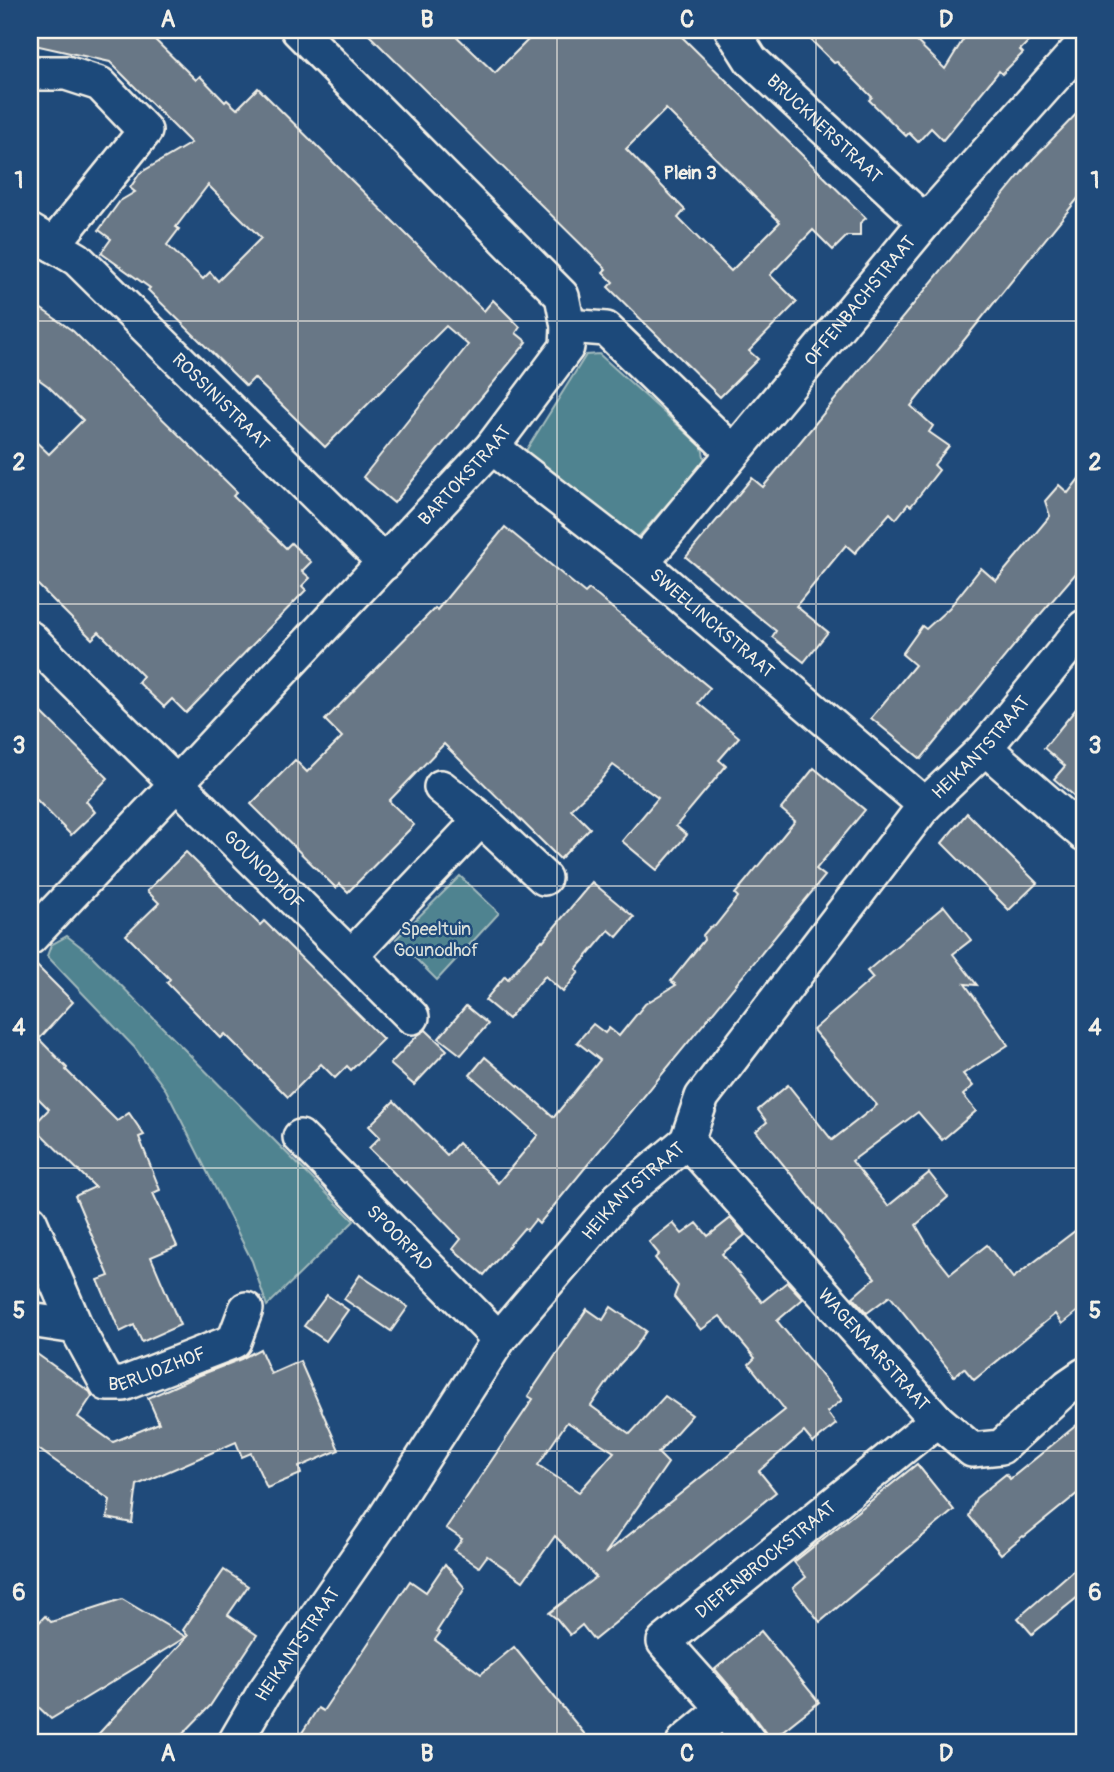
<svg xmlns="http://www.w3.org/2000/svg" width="1114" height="1772" viewBox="0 0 1114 1772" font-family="Pangolin,sans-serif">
<rect width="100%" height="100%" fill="#1f4a7a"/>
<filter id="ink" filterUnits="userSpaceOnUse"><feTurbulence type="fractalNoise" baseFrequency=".0143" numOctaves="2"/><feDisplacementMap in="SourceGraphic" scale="14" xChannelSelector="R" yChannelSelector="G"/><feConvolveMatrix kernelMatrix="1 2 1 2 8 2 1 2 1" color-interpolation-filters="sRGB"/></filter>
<g filter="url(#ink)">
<g fill="#508390" stroke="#a2babc" stroke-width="2">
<polygon points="599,354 702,447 705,461 634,542 522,457 586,355"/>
<polygon points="460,876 499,913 437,980 396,939"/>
<polygon points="67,936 89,953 354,1221 267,1306 252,1261 166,1090 134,1047 47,956 51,945"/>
</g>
<g fill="#677786" stroke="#f4f1e8" stroke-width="2" fill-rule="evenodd">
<path d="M30,30h115l51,50 4,-4 25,26 2,-2 10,9 21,-21 226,223 9,-11 27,27 -4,6 11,9 -133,161 -31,-26 105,-132 -22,-19 -121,121 -71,-69 -8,8 -98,-96 2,-2 -49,-35 10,-14 -12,-9 21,-29 15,-9 -5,-4 10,-15 51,-30 -81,-81 -80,-18zM208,185l53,53 -43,43 -8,-9 -7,7 -36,-34 12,-16 -3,-2z"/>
<path d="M364,30h86l45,43 43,-43h137l191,188 -6,5v13h-13l-14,14 -20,-20 -43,45 27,27 -48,49 9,8 -38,38 -112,-110 5,-5 -10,-10 3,-3zM666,109l114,113 -49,49 -53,-53 7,-8 -59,-61z"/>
<polygon points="801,30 905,30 945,69 969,30 1040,30 1020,50 1023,53 1002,74 999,71 943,140 931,128 918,142 909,133 906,136 869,100 872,97 837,62 834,63"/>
<polygon points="1084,106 1084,191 911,406 933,426 929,432 949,446 934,465 939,470 911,506 908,504 896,519 890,513 855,553 846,545 796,606 828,632 804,662 772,637 776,631 686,557 752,478 763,487 1033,159"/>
<polygon points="30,301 73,331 237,492 233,496 286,548 291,543 311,562 302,571 310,578 302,586 306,590 186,713 172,699 164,707 138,682 143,676 99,632 92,639 30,577 30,436 49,454 83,420 48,386 30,373"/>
<polygon points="1084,472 1084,564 1026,631 921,759 871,718 915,665 902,654 922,626 926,629 949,608 981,568 996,581 1050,516 1045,501 1059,485 1068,493"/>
<polygon points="505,527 585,593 589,589 710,688 698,703 739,737 719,760 726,766 676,826 687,835 657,870 622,841 658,798 613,765 599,782 571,809 590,828 560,859 444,744 389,801 414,825 348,892 340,884 336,888 251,804 295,760 307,772 342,737 325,720 435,608 437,610"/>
<polygon points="1084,699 1084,804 1054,779 1065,766 1044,748"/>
<polygon points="30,701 108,778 86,801 95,812 71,835 30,793"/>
<polygon points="814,768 865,810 816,869 825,876 539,1224 535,1220 527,1230 524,1228 484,1275 453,1249 461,1239 406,1182 404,1183 369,1148 380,1137 369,1126 394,1101 447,1155 458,1143 498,1183 538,1135 470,1075 485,1057 554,1117 600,1060 577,1042 593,1024 605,1033 609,1028 619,1036 645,1004 676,985 671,981 704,940 703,935 710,927 715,926 738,897 735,894 795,821 781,809"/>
<polygon points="967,813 1037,883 1009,910 942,843"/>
<polygon points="186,852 260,925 264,921 383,1039 351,1070 347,1066 335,1078 321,1064 288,1097 225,1034 221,1038 202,1019 167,983 170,979 126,935 159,903 147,891"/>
<polygon points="592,882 634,917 617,937 609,930 576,969 579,972 563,992 545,976 508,1019 485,1000 505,976 508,979 542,940 543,941"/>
<polygon points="944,906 971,940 953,954 977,985 965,984 1008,1045 963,1074 973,1086 963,1095 976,1111 942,1140 918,1112 852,1161 888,1206 929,1173 948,1197 916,1225 930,1249 950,1274 987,1245 1013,1278 1084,1224 1084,1306 1062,1324 1055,1314 974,1380 964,1368 954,1376 890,1296 867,1313 853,1297 875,1278 756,1131 767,1122 758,1110 788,1085 832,1140 877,1105 813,1030 873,978 867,971"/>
<polygon points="30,959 73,1002 39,1039 67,1068 66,1070 117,1121 129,1113 144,1135 139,1137 160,1190 153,1193 177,1246 151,1257 180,1325 142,1342 134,1325 120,1332 98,1280 109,1276 75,1196 95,1187 33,1126 49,1109 30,1090"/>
<polygon points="466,1006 488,1024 461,1055 439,1038"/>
<polygon points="426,1030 447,1050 414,1085 390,1064 418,1035"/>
<path d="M731,1218l14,17 -23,19 40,48 25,-20 16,17 -26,22 65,79 -15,12 9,12 -23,19 -9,-11 -45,39 17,21 -182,148 -12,-15 -12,10 -13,-16 -8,-6 47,-36 -41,-41 -32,45 -36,-25 -8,11 -25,-17 8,-11 -16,-11 87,-129 -5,-3 59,-87 16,11 8,-13 35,24 -12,18 -14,15 -29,42 39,28 35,-38 27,19 -34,38 10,10 -63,91 180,-144 -36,-46 6,-6 -35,-42 -19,14 -27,-33 4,-11 -23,-28 4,-4 -10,-12 24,-19 9,11 15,-11 11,13zM567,1422l47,30 -35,40 -41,-27z"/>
<polygon points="360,1275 408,1307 391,1331 344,1299"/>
<polygon points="327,1295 348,1310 326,1341 304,1326"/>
<polygon points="30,1349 90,1392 92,1396 78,1417 113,1442 159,1423 148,1398 195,1377 241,1359 260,1349 271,1374 300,1361 339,1450 299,1467 301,1474 267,1488 251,1453 242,1457 236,1442 137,1485 132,1523 107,1518 110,1500 30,1443"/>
<polygon points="1084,1419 1084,1488 1024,1537 1023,1536 1001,1554 969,1516 976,1498 1006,1474 1010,1479"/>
<polygon points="917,1464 954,1510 820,1622 793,1588 806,1577 794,1562"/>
<polygon points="1084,1561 1084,1592 1032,1634 1018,1618"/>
<polygon points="445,1564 465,1588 437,1631 440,1633 435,1640 481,1674 514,1647 591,1742 296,1742 318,1708 323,1711 410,1581 426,1592"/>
<polygon points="224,1570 248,1586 228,1615 257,1635 210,1706 175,1742 91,1742 188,1636 183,1630"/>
<polygon points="122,1599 186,1637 51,1719 30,1699 30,1632 45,1616 51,1622"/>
<polygon points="761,1631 819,1702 771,1740 739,1697 715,1669"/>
</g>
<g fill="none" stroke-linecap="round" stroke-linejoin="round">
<g stroke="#f4f1e8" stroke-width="38">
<g id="minor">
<path id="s1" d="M732,30l19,30 174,162"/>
<polyline points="30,73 66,73 100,84 145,131 53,245"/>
<path id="s2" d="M30,231l47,28 308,304"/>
<polyline points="568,326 606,329 733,452"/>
<path id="s3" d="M492,447l150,116 283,242"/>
<path id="s4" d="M642,563l283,-341 159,-179"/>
<path id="s5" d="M30,638l382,379"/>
<polyline points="985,748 1084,834"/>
<polyline points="441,787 481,819 544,878"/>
<path id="s6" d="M30,938l147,-155 315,-336 75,-100 1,-21 -6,-30 -264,-266"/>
<polyline points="351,956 481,819"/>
<path id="s7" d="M300,1137l199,202"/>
<path id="s8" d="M687,1141l250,279 35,30 29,-3 67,-61 16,-11"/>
<path id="s9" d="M30,1221l46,106 31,57h16l111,-43 12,-32"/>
<polyline points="30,1320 76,1327"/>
<path id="s10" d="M235,1742l28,-48 119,-172 117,-183 120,-141 68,-57 15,-44 223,-292 60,-57 99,-121"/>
<polyline points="684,1742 724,1709"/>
<path id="s11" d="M749,1742l-25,-33 -60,-67 273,-222"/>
</g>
</g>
<use href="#minor" stroke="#1f4a7a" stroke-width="33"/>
</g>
</g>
<path fill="none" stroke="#f4f1e8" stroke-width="2" stroke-opacity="0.55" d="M298,30v1712M557,30v1712M816,30v1712M30,321h1054M30,604h1054M30,886h1054M30,1168h1054M30,1451h1054"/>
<g text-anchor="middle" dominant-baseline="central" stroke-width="5" stroke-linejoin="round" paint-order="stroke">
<g font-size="18" fill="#f4f1e8" stroke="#1f4a7a">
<text stroke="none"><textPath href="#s1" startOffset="136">BRUCKNERSTRAAT</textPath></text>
<text stroke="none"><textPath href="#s4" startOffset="341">OFFENBACHSTRAAT</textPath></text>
<text stroke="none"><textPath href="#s2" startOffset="257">ROSSINISTRAAT</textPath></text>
<text stroke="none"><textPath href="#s6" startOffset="635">BARTOKSTRAAT</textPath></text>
<text stroke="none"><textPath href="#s3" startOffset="282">SWEELINCKSTRAAT</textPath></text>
<text stroke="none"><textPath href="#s10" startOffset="1250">HEIKANTSTRAAT</textPath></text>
<text stroke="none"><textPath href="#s5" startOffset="329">GOUNODHOF</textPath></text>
<text stroke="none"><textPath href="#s10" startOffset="682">HEIKANTSTRAAT</textPath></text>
<text stroke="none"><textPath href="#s7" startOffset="142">SPOORPAD</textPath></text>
<text stroke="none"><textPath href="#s8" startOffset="280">WAGENAARSTRAAT</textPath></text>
<text stroke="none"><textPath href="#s9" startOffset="233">BERLIOZHOF</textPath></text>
<text stroke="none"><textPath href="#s11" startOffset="262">DIEPENBROCKSTRAAT</textPath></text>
<text stroke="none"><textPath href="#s10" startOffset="116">HEIKANTSTRAAT</textPath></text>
</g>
<g font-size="18" fill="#dbe0db" stroke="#1f4a7a">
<text x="436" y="929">Speeltuin<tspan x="436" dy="21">Gounodhof</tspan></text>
</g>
<g font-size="19" font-weight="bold" fill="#f4f1e8" stroke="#1f4a7a">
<text x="690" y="173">Plein 3</text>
</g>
</g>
<rect width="1114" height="1772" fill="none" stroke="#1f4a7a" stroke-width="77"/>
<rect x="38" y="38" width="1038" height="1696" fill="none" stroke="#f4f1e8" stroke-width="2.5"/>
<g font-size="23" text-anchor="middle" font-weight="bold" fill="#f4f1e8">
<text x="168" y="27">A</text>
<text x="427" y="27">B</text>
<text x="687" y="27">C</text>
<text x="946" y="27">D</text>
<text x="19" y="188">1</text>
<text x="1095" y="188">1</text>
<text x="19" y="470">2</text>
<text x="1095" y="470">2</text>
<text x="19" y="753">3</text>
<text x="1095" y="753">3</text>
<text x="19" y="1035">4</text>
<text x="1095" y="1035">4</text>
<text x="19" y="1318">5</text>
<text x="1095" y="1318">5</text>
<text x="19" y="1600">6</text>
<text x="1095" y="1600">6</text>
<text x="168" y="1761">A</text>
<text x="427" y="1761">B</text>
<text x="687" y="1761">C</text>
<text x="946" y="1761">D</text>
</g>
</svg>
